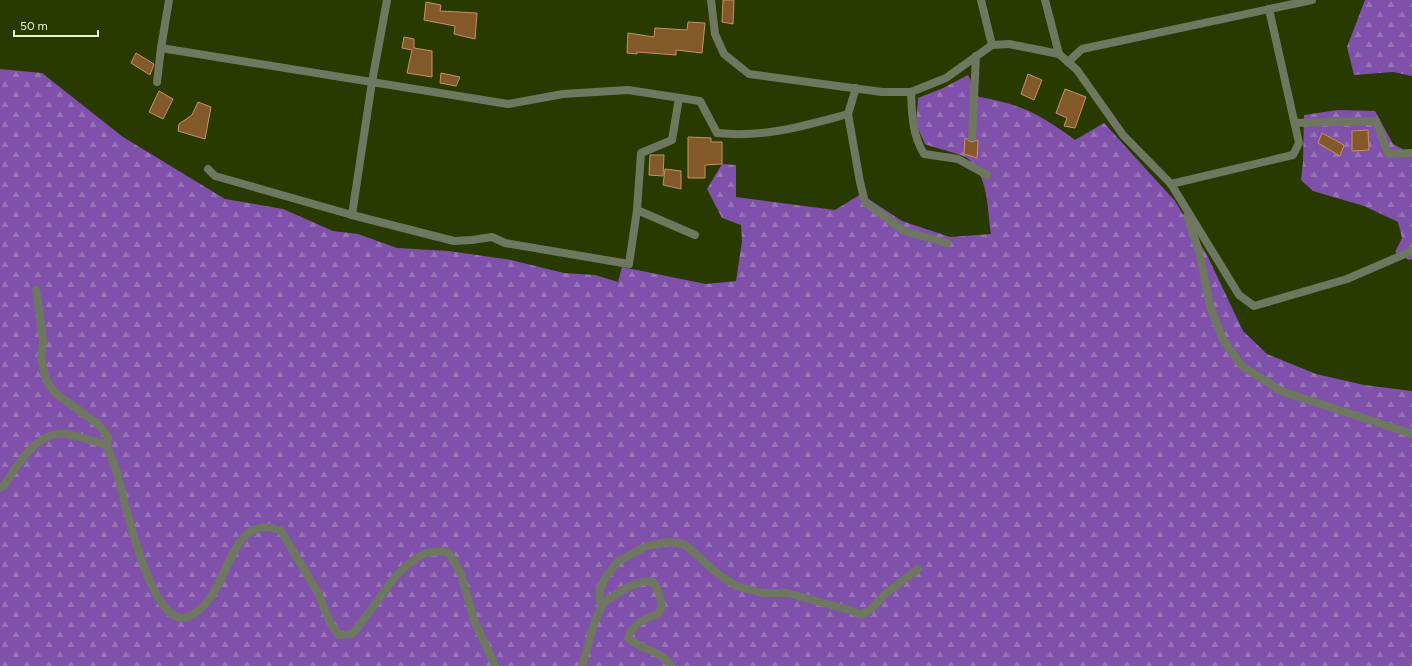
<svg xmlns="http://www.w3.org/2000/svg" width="1412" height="666" viewBox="0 0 1412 666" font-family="Figtree,sans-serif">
<defs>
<pattern id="forest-firs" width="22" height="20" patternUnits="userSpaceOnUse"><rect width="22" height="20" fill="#8051ab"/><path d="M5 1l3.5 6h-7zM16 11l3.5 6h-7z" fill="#9873b9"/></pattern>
</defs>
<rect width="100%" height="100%" fill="#283a00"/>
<g fill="url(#forest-firs)">
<polygon points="1365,0 1412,0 1412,76 1393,72 1354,75 1347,47"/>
<path d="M0,69l42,4 81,64 102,62 58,10 50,22 25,3 39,14 52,3 62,9 53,13 31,2 23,7 4,-15 84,17 30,-3 6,-40 -1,-16 -19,-7 -15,-29 15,-25 14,1v32l99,13 26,-16 41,27 48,16 41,-3c-4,-26 -2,-58 -24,-76 -5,-4 -33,-10 -42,-14l-9,-20 2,-26 23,-9 27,-14 11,22c42,7 62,18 96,43l29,-17 71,78 33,56 35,74 24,23 49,20 48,11 48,6v275h-1412z"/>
<polygon points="1338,110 1375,111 1393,144 1412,154 1412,259 1409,260 1395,252 1402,238 1398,222 1364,206 1313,191 1301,180 1303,162 1304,115"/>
</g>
<g fill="#845929" stroke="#c39464">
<polygon points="723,0 734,0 733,24 722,22"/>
<polygon points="426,2 441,5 440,11 477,13 475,39 454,34 455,26 424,20"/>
<polygon points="688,22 705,23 702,53 676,50 676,55 637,52 637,54 627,53 628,33 654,37 655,28 687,30"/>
<polygon points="404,37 414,39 414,48 432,51 432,77 407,73 412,50 402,48"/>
<polygon points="136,53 154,64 150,75 131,63"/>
<polygon points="441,73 460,77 456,86 440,83"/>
<polygon points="1028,74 1042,80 1034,100 1021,94"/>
<polygon points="1065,89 1086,97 1075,128 1064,126 1067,118 1056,113"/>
<polygon points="159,91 173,99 163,119 149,112"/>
<polygon points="198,102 211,107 205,139 178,131 179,124 192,115"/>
<polygon points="1368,130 1369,150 1352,151 1352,131"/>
<polygon points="1322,133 1344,145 1340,156 1318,143"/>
<polygon points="688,137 711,138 711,142 722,142 722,164 705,165 705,178 688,178"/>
<polygon points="965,138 971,142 978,140 977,158 964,154"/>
<polygon points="650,155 664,155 663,176 649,175"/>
<polygon points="665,169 681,171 681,189 663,185"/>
</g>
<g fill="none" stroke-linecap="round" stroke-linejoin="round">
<g stroke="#6e7860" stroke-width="8">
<path d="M169,0l-8,48 347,56 55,-10 65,-4 72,11 17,32c47,5 86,-7 131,-19l8,-26"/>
<polyline points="711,0 715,34 724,54 749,74 882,92 911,92 946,78 992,45 1009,44 1059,54 1077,70 1123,135 1171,184 1239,295 1254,306 1347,279 1412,251"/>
<polyline points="981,0 992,45"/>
<polyline points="1045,0 1059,54"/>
<polyline points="1068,62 1082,49 1312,0"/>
<polyline points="157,82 161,48"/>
<path d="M911,92c1,22 1,42 13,62l34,5 29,16"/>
<polyline points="679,98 672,140 641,153 637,210 695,235"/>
<polyline points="848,114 860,182 865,202 904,231 947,243"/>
<polyline points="1295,123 1376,121 1388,154 1412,153"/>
<polyline points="972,137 976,56"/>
<polyline points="208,169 215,176 352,215 454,241 472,240 492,237 505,243 629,264 637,210"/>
<polyline points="1171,184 1293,155 1299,143 1269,9"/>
<polyline points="352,215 372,82 387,0"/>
<polyline points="1187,216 1199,251 1210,306 1223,340 1242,366 1281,391 1412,434"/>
<polyline points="36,290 43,340 41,358 46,380 55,393 99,425 108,437 107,445"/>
<path d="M0,488l4,-3c13,-19 33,-55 61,-51 14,2 28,7 42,11 3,10 8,21 11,31 6,24 34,154 69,141 42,-16 38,-91 80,-90 4,0 10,3 14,4l37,62 12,30 9,12 13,-1c22,-24 41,-65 70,-79 9,-5 18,-4 27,-2l12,21 13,46 21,46"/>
<polyline points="582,666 594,624 603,603"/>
<path d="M671,666c-10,-16 -30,-16 -43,-28 3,-13 17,-20 30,-24l4,-8 -3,-13 -6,-11c-17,-4 -36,12 -50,21l-3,-2v-12l5,-11 13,-17 29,-15 22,-4 15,2 34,30 18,12 27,7h24l62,17 13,5 10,-7 14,-15 32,-24"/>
</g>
</g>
<path d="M14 30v6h84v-6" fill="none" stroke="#e5f2d3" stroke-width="2"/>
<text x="20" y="30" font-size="12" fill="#e5f2d3" stroke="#283a00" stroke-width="3" paint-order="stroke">50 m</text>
</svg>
